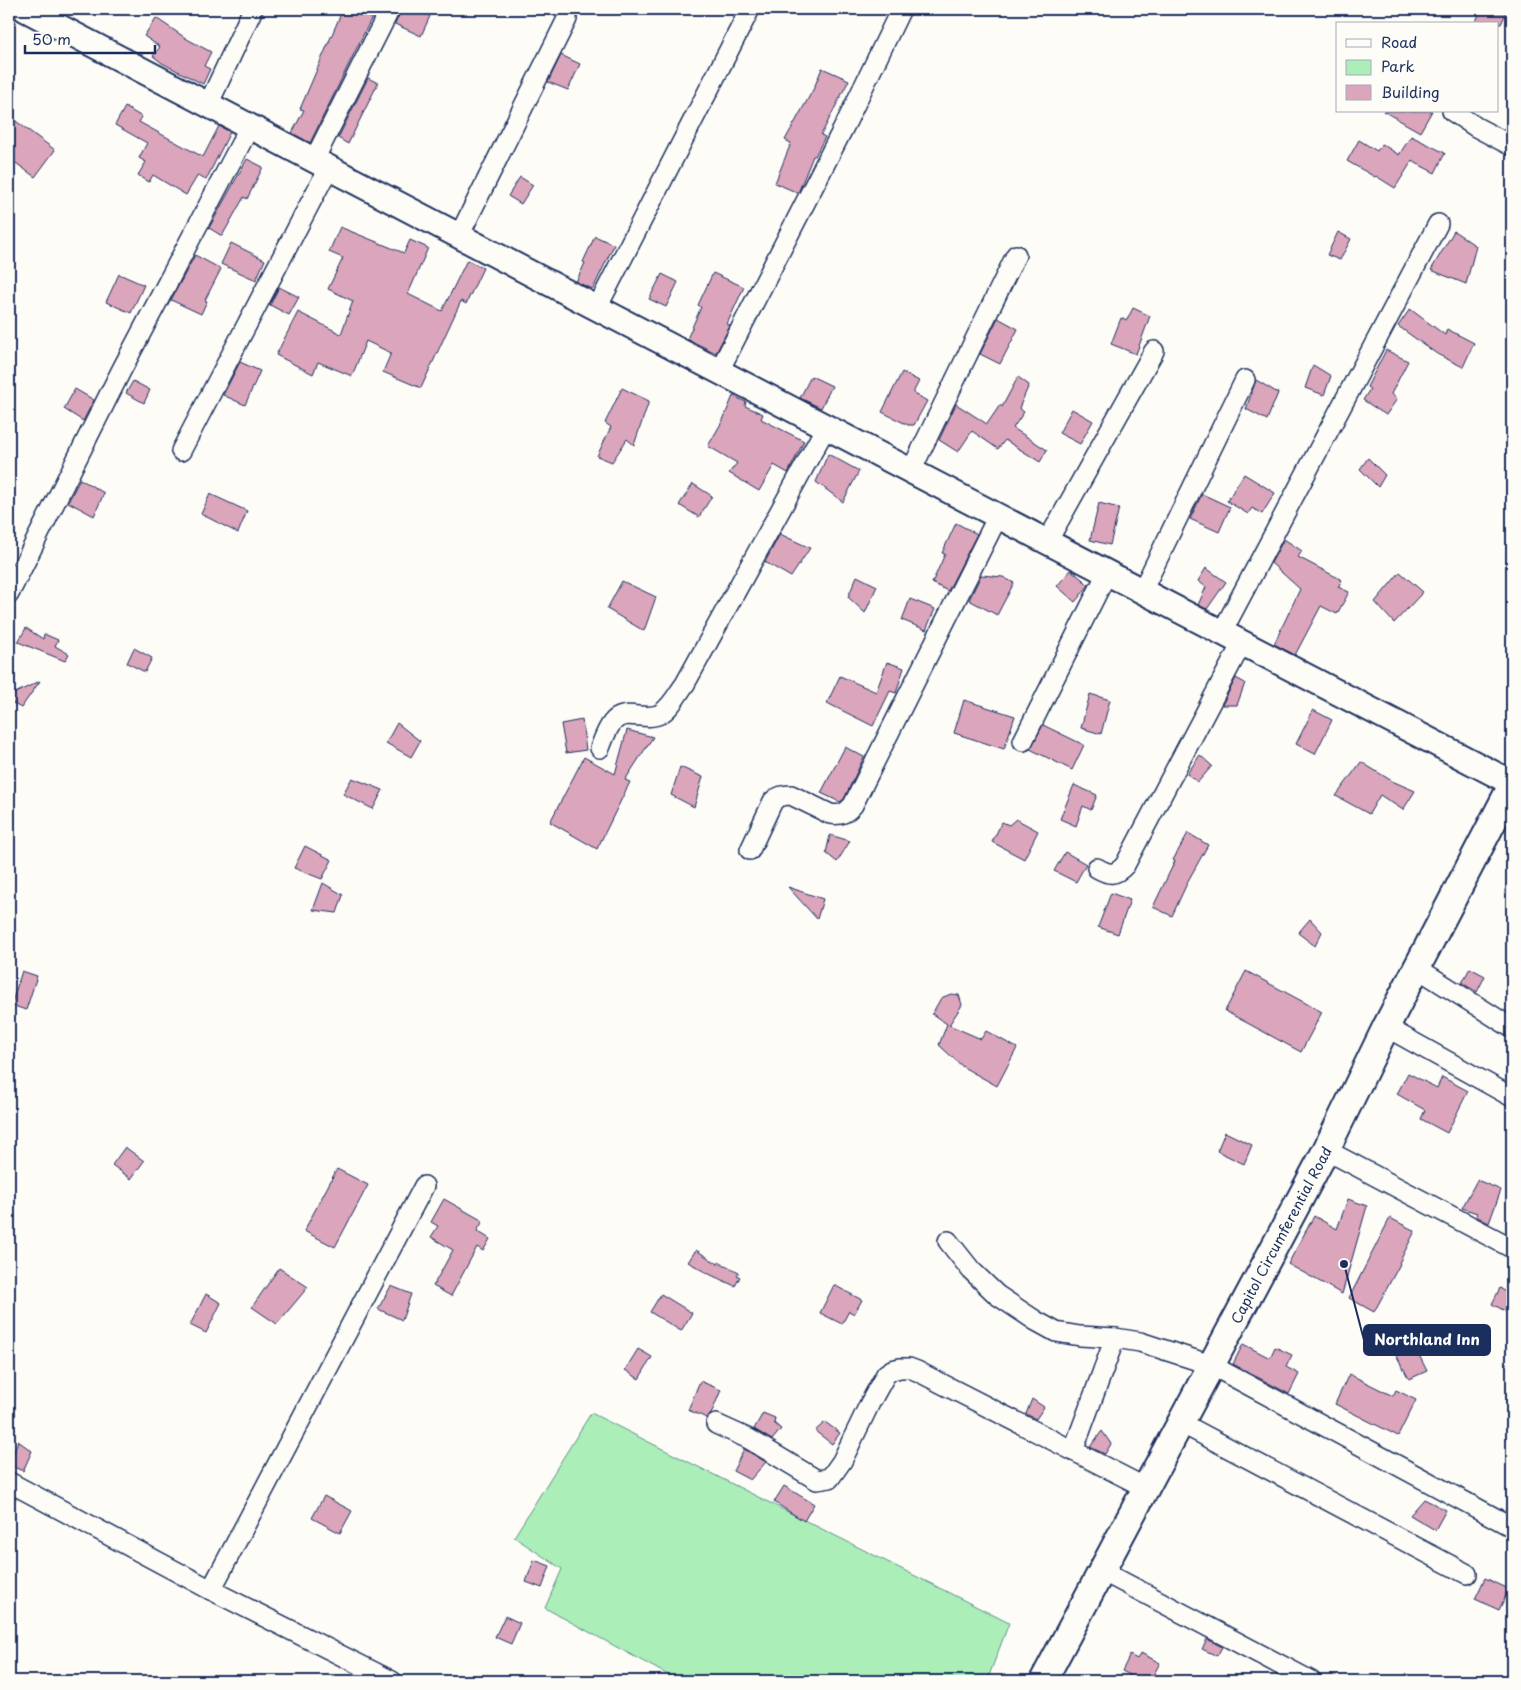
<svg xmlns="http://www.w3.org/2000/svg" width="1521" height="1690" viewBox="0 0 1521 1690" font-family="'Playpen Sans',sans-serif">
<rect width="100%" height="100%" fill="#fdfcf7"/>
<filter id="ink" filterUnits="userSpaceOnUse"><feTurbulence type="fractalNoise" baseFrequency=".02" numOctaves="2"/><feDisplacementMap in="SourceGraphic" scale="10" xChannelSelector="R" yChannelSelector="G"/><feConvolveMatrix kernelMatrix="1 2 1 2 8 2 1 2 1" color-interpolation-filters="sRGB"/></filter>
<g filter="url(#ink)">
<polygon fill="#abeeb8" stroke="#638e8b" points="591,1413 1009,1623 987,1681 679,1681 545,1608 562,1569 514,1537"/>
<g fill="#dba5bb" stroke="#1b2f5e">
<polygon points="343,9 376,9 310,143 292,133 304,110 300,109"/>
<polygon points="402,9 413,9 430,16 421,36 395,24"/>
<polygon points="1481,9 1508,9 1501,24 1475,24"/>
<polygon points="156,18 187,39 211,52 204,66 210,69 203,84 162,63 153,56 160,47 144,36"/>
<polygon points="561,55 580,64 568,90 548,82"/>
<polygon points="822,68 849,80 821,135 825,137 815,156 813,156 798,193 775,183 791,143 785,140 814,88"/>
<polygon points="368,78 378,83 348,144 338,138"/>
<polygon points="125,107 142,117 139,122 203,157 219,126 230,132 206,180 198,175 186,195 153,175 149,182 138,175 146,162 139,158 147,143 115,125"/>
<polygon points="1383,111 1432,111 1420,132"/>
<polygon points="9,116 55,150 35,177 9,158"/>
<polygon points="1411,136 1445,153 1435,173 1412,161 1395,188 1376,176 1375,177 1347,161 1359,140 1377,151 1382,144 1399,155"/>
<polygon points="247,159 263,167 247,199 244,197 222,236 209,228"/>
<polygon points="520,177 533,185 521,204 508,196"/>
<polygon points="340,227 404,253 410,240 428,248 408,294 442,311 467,260 483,268 466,304 461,301 421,388 383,372 391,353 366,341 352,376 318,362 313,374 276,355 298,312 341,334 353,301 328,289 343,258 329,252"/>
<polygon points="1454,231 1476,246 1466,284 1431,270"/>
<polygon points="1338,232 1351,239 1340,260 1327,255"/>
<polygon points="595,236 614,245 593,289 576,282 585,263 583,262"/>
<polygon points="231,243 265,260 256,280 221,264"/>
<polygon points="195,255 221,269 205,300 207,301 201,314 171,300"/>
<polygon points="713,273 744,287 727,324 730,326 716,353 687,339 701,307 698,305"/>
<polygon points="119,274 144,285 131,313 106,302"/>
<polygon points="662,274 678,282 666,307 649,299"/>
<polygon points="279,287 299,297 289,315 270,305"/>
<polygon points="1133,308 1150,316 1136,354 1111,344 1121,318 1127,320"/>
<polygon points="1410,309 1445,335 1447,329 1474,343 1463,367 1437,354 1398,326"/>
<polygon points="998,318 1018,329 1000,364 980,354"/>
<polygon points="1386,350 1408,361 1391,394 1397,399 1386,415 1363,400 1370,389 1367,387"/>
<polygon points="240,362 260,371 245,405 223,395"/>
<polygon points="1313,365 1331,376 1324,395 1305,388"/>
<polygon points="902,372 919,381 913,393 927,401 914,425 908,425 882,412"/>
<polygon points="811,376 832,386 821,408 800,398"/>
<polygon points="1018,377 1029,385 1019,408 1024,412 1013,428 1047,450 1040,462 1005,440 998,449 972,431 958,452 939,440 956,404 987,424 1000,405 1002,407"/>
<polygon points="1256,380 1278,393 1267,420 1246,409"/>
<polygon points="133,381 150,390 144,403 126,393"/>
<polygon points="622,388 649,401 634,445 627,439 612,462 597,456 611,427 605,423"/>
<polygon points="75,389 94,400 83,421 64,409"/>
<polygon points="733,396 746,402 745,406 763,414 761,419 804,441 788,473 774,465 759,491 729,473 737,463 708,446 723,420"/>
<polygon points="1072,409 1093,421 1080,444 1059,433"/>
<polygon points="828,454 859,471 843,502 816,482"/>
<polygon points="1368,458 1385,475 1378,487 1360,469"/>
<polygon points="1244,474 1275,493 1262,514 1252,508 1248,514 1227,501"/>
<polygon points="80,479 104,493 94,516 68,502"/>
<polygon points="693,484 712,496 699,517 679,505"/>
<polygon points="210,494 247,511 238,533 201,514"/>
<polygon points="1202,494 1230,507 1219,532 1190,519"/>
<polygon points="1099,503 1119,508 1110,545 1090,540"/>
<polygon points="956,523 977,534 948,591 932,583 945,554 942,553"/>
<polygon points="780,534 810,548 791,577 765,562"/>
<polygon points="1284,539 1302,551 1298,557 1342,580 1338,587 1349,592 1337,614 1321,606 1295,655 1274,644 1300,589 1271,563"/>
<polygon points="1206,568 1226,582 1207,609 1198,605 1206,587 1198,581"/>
<polygon points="1071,570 1089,585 1075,602 1057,586"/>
<polygon points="1400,572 1423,592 1394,623 1375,602"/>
<polygon points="981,575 1003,577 1014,583 997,615 969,600"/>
<polygon points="857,576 877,586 865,613 848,597"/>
<polygon points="622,581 656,597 644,631 607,609"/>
<polygon points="910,599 935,609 926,630 902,620"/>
<polygon points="26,628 43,639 44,634 58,640 55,646 69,654 65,661 18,642"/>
<polygon points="134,648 152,658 145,672 127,663"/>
<polygon points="887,662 904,668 896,693 890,691 873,726 827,703 840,676 876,692"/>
<polygon points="1236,678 1245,683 1237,705 1222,705"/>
<polygon points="40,681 21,708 9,701 9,696"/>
<polygon points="1090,694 1110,700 1101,734 1081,728"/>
<polygon points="964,700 1015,716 1004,749 954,733"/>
<polygon points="1313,710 1332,720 1315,754 1296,744"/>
<polygon points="582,720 586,750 566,753 561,724"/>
<polygon points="397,723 420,741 411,757 386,743"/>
<polygon points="1043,725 1084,745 1072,770 1030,749"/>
<polygon points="627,730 653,737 625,780 630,782 597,849 550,822 584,757 615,774"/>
<polygon points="845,747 864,757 844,799 840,802 821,793"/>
<polygon points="1200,755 1212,766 1198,782 1187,774"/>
<polygon points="1361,762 1392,781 1415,791 1403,810 1380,795 1369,814 1336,796"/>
<polygon points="680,767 703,777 694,807 671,795"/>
<polygon points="352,778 383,790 373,809 343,794"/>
<polygon points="1074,785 1097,795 1091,810 1083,806 1076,826 1060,819"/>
<polygon points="1016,819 1038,831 1024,859 992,842 1002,822 1009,825"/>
<polygon points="1188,833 1208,845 1189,879 1172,916 1153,907 1175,861 1173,860"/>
<polygon points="830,835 850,841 837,862 826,853"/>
<polygon points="305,846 332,860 322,879 294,868"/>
<polygon points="1065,852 1086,864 1076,882 1054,871"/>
<polygon points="323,883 343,895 337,913 313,910"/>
<polygon points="788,887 823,899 817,919"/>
<polygon points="1111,893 1130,900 1118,934 1098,927"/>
<polygon points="1310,919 1322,932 1315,946 1298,933"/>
<polygon points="1470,968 1485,976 1477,992 1462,983"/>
<polygon points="22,971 37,976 26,1010 11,1005"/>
<polygon points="1246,971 1322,1012 1301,1052 1225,1011"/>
<polygon points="951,994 959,995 962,1005 949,1025 981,1039 986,1031 1017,1048 997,1086 963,1067 939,1045 947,1024 932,1014 941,998"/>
<polygon points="1408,1073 1437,1088 1442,1077 1468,1091 1447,1133 1421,1119 1425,1110 1397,1094"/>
<polygon points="1225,1132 1252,1145 1244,1164 1217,1151"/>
<polygon points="125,1147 144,1161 131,1179 112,1165"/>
<polygon points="337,1169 368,1185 335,1247 304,1231"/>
<polygon points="1477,1180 1501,1190 1489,1223 1476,1216 1477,1213 1462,1208"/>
<polygon points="444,1199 483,1221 477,1231 490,1239 483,1251 477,1247 451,1296 433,1286 453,1250 431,1237 438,1226 431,1222"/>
<polygon points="1348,1199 1367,1206 1342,1294 1288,1264 1314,1216 1337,1229"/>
<polygon points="1390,1218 1415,1231 1399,1263 1400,1264 1374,1312 1349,1298"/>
<polygon points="696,1250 718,1264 719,1262 739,1272 737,1275 740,1277 735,1286 711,1275 688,1262"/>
<polygon points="279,1268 308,1287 277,1324 252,1307"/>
<polygon points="834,1285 862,1300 854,1314 849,1311 842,1324 820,1313"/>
<polygon points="391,1286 411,1294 402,1320 378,1309"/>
<polygon points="1500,1288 1512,1296 1512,1302 1507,1312 1492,1304"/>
<polygon points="206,1294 221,1303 206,1333 190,1325"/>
<polygon points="661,1294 692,1313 681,1331 650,1312"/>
<polygon points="1413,1343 1427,1371 1409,1379 1394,1351"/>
<polygon points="1243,1344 1270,1358 1275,1347 1292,1355 1286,1367 1299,1374 1289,1394 1233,1364"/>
<polygon points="638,1349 652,1357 639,1379 625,1370"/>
<polygon points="1349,1374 1393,1396 1396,1390 1416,1400 1398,1436 1335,1404"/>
<polygon points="700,1381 721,1390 711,1414 707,1418 688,1410"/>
<polygon points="1032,1399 1044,1407 1036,1419 1026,1414"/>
<polygon points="763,1413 775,1418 774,1423 781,1429 772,1440 754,1429"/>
<polygon points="825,1422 840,1433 832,1444 815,1431"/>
<polygon points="1102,1431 1111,1444 1105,1454 1090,1447"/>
<polygon points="18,1441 32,1451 23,1471 9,1465"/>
<polygon points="744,1449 766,1462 750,1480 733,1471"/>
<polygon points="784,1486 814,1504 804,1521 774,1502"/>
<polygon points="324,1496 352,1511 340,1533 312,1518"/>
<polygon points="1424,1499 1446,1510 1435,1530 1410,1515"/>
<polygon points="534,1560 550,1566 542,1588 526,1582"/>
<polygon points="1485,1578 1509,1589 1499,1610 1475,1599"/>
<polygon points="505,1616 520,1623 511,1644 495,1637"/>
<polygon points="1207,1639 1222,1647 1217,1656 1202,1649"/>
<polygon points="1141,1653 1160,1663 1150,1681 1126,1681 1130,1675 1122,1671 1130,1655 1137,1659"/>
</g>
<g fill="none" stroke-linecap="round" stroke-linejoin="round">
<g stroke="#1b2f5e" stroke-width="22">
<g id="minor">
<polyline points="208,105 253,9"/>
<polyline points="1452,111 1476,127 1512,146"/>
<polyline points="314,160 390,9"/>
<polyline points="459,236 567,19"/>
<polyline points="597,308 750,9"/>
<polyline points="719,371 847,121 901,9"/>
<polyline points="181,451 329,167"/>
<polyline points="911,471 1016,255"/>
<polyline points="1047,542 1154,351"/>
<polyline points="1142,591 1245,380"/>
<polyline points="9,594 121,371 250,126"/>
<polyline points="1222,632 1438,224"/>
<polyline points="1023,741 1107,573"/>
<path d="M600,748c3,-8 7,-19 12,-25 12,-16 32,-1 48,-9 11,-6 18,-21 25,-30l141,-257"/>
<path d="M750,850l23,-49c6,-5 10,-6 18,-6l39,19c11,2 16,-1 23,-9l145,-289"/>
<path d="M1097,868c12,7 18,8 28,-3l117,-222"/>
<polyline points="1417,968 1512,1028"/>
<polyline points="1386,1027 1512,1097"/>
<polyline points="1326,1150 1512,1248"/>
<polyline points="948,1241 971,1270 997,1295 1036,1321 1056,1332 1080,1336 1115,1338 1073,1451"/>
<polyline points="1115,1338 1140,1342 1211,1365 1512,1527"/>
<polyline points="1181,1423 1467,1574"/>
<polyline points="716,1424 749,1439 817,1480 830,1478 842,1461 870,1403 886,1374 892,1370 900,1368 909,1368 917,1371 1146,1488"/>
<polyline points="9,1482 211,1590 392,1681"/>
<polyline points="1102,1571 1311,1681"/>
<polyline points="211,1590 424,1186"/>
</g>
</g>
<g stroke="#1b2f5e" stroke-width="28">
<polyline id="tertiary" points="25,9 597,308 1512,783"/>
</g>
<g stroke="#1b2f5e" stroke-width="30">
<polyline id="secondary" points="1043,1681 1326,1150 1386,1027 1512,785"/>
</g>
<use href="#minor" stroke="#fdfcf7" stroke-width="19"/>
<use href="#tertiary" stroke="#fdfcf7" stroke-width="24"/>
<use href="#secondary" stroke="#fdfcf7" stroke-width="26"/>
</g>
</g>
<g text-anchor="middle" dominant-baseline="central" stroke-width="4" stroke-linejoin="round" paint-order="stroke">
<g font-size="14" fill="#1b2f5e" stroke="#fdfcf7">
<text transform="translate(1281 1235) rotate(-62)">Capitol Circumferential Road</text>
</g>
</g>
<path fill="none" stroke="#1b2f5e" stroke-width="2" d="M1344 1264L1364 1340"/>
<circle fill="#1b2f5e" stroke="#fdfcf7" stroke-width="2" cx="1344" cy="1264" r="5"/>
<rect fill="#1b2f5e" stroke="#1b2f5e" stroke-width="2" x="1364" y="1325" width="126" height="30" rx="5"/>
<g font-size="15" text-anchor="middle" font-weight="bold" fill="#fff">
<text x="1427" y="1345">Northland Inn</text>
</g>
<rect width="1521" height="1690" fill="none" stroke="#fdfcf7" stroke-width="30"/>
<rect x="15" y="15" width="1491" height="1660" fill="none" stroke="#1b2f5e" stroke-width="2" filter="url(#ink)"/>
<rect x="1336" y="22" width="162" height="90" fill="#fdfcf7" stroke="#a3aaba"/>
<rect x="1346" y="39" width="25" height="8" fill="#fdfcf7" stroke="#a3aaba"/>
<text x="1381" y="48" font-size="15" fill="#1b2f5e">Road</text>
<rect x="1346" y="60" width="25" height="15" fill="#abeeb8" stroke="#a3aaba"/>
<text x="1381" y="72" font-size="15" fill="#1b2f5e">Park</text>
<rect x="1346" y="85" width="25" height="15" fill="#dba5bb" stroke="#a3aaba"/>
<text x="1381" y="98" font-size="15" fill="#1b2f5e">Building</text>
<path d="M25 45v8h130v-8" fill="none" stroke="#1b2f5e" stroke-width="2.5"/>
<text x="32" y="45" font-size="15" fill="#1b2f5e" stroke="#fdfcf7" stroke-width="4" paint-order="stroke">50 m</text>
</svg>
